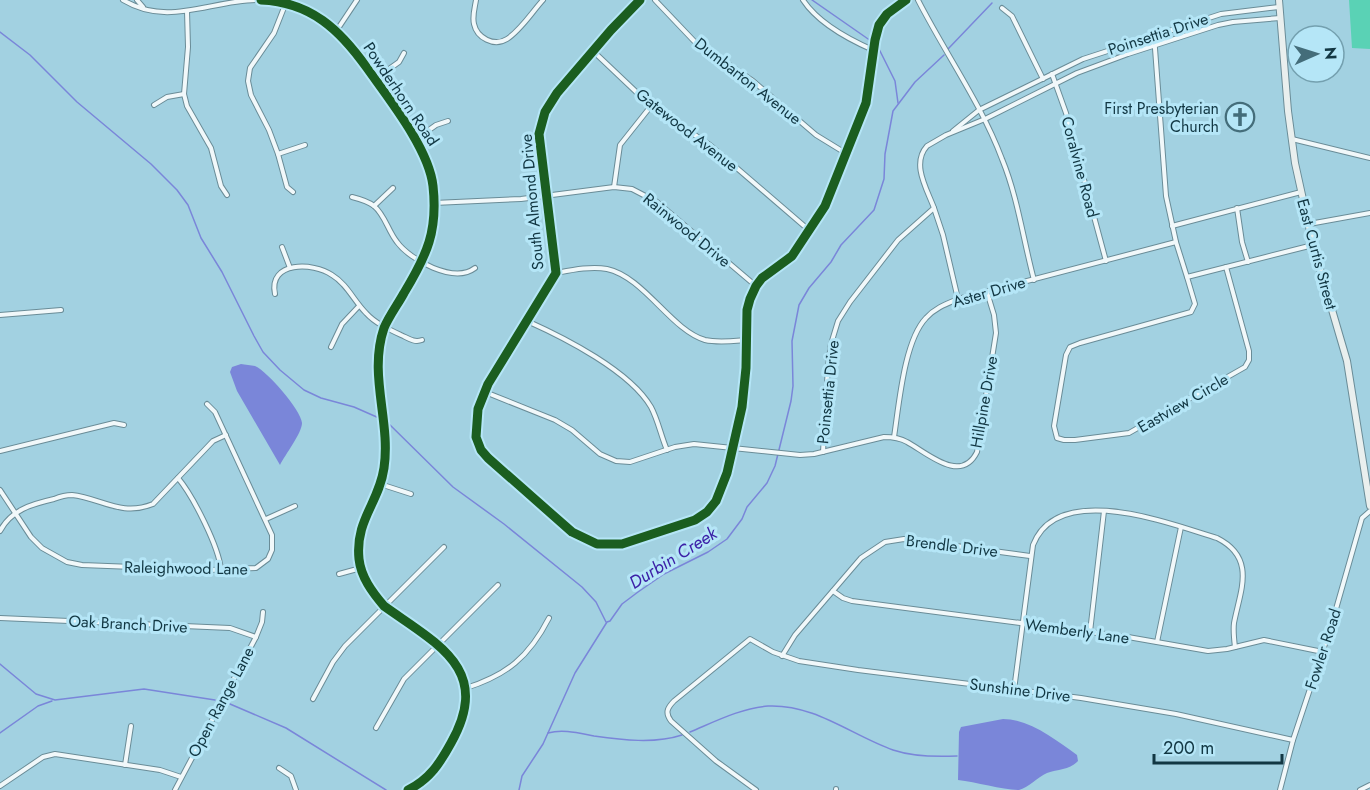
<svg xmlns="http://www.w3.org/2000/svg" width="1370" height="790" viewBox="0 0 1370 790" font-family="Jost,sans-serif">
<rect width="100%" height="100%" fill="#a2d1e1"/>
<polygon fill="#5ad2b5" points="1349,0 1370,0 1370,49 1352,48"/>
<g fill="#7a86d9">
<path d="M241,364c4,1 10,1 14,2 12,5 46,44 47,57 0,10 -17,32 -22,42l-43,-74 -7,-19 2,-5z"/>
<path d="M1003,719c26,0 53,21 74,36l1,6c-8,9 -20,8 -31,12 -9,4 -19,15 -28,17 -16,0 -43,-8 -61,-10l1,-48 2,-5z"/>
</g>
<g fill="none" stroke-linecap="round" stroke-linejoin="round">
<g stroke="#7a86d9" stroke-width="1.5">
<polyline points="812,0 871,41"/>
<polyline points="0,32 30,55 77,102 151,164 177,190 188,205 201,238 222,272 254,336 263,352 280,370 304,390 321,398 354,407 379,418"/>
<polyline points="877,45 895,81 898,103"/>
<polyline points="948,49 992,3"/>
<polyline points="386,421 453,487 504,524 582,587 596,602 606,622"/>
<polyline points="0,664 36,694 55,700 144,689 215,700"/>
<polyline points="230,704 286,728 386,790"/>
<path d="M690,732c24,-10 51,-24 78,-26 47,-2 83,29 125,44 21,7 43,7 64,6"/>
<polyline points="0,733 38,706 52,701"/>
<path d="M548,733c15,-4 30,0 46,3 28,4 61,8 88,-1"/>
<polyline points="519,790 522,776 543,744 575,673 607,622 610,621 622,604 638,592 664,574 708,552 727,539 742,519 747,507 767,483 775,466 791,401 793,386 792,341 799,305 809,288 831,262 841,245 874,210 884,179 885,154 893,111 915,82 944,55"/>
</g>
<g stroke="#6a8c97" stroke-width="6">
<g id="street">
<path d="M123,0c45,27 85,1 133,0"/>
<polyline points="137,0 143,7"/>
<path d="M261,0c50,2 79,30 106,68 22,31 62,81 66,118 5,45 -6,69 -29,107 -6,11 -15,23 -20,35 -16,47 7,93 0,140 -5,35 -29,52 -25,91 2,18 13,33 25,47 53,38 109,63 67,137 -11,20 -21,36 -43,47"/>
<polyline points="287,0 274,33 250,68 248,81 251,95 269,130 278,154 287,187 293,192"/>
<path d="M476,0c-1,7 -4,16 -2,24 3,14 20,23 33,15 14,-9 25,-27 36,-39"/>
<polyline points="640,0 611,30 557,93 545,112 539,134 556,273 488,384 478,409 476,437 481,450 488,458 572,532 597,544 622,544 695,520 707,512 716,501 727,473 742,407 746,368 747,310 750,299 756,286 762,278 792,256 825,206 866,103 875,40 879,25 887,14 906,0"/>
<polyline points="655,0 694,41 753,81 816,135 847,154"/>
<path d="M803,0c15,23 45,39 70,50"/>
<path d="M918,0c27,53 63,103 84,159 16,39 21,80 32,121"/>
<polyline points="1002,8 1012,16 1043,79"/>
<polyline points="187,11 188,47 184,94 187,106 211,148 221,186 227,195"/>
<polyline points="337,30 357,0"/>
<polyline points="1154,35 1166,196 1176,242 1187,277 1313,245"/>
<polyline points="593,51 651,106 710,145 810,231"/>
<polyline points="1052,74 1066,113 1106,261"/>
<polyline points="375,79 399,62 404,53"/>
<polyline points="154,105 167,97 184,94"/>
<polyline points="953,131 979,110 1083,59 1221,14 1279,7"/>
<polyline points="1292,139 1370,158"/>
<polyline points="415,140 436,125 448,121"/>
<polyline points="278,154 305,145"/>
<polyline points="614,187 620,145 651,106"/>
<path d="M352,197c8,2 16,4 22,9 11,9 14,25 23,36 13,18 57,42 78,26"/>
<polyline points="434,203 521,199 614,187 632,189 657,202 756,286"/>
<polyline points="374,206 393,188"/>
<polyline points="934,208 943,235 958,299"/>
<polyline points="1237,208 1242,242 1248,262"/>
<polyline points="1309,224 1370,213"/>
<polyline points="1172,226 1301,192"/>
<polyline points="282,247 290,268"/>
<path d="M556,273c16,-3 35,-7 51,-4 37,8 64,61 98,71 13,3 28,1 42,0"/>
<polyline points="1187,277 1195,304 1191,312 1080,343 1070,347 1066,355 1054,426 1057,438 1064,440 1075,440 1129,433 1245,367 1249,360 1249,351 1226,267"/>
<path d="M275,294c-7,-33 38,-32 57,-19 15,9 22,26 34,38 9,10 22,16 35,22 7,3 13,8 21,5"/>
<polyline points="0,315 61,310"/>
<path d="M527,321c38,17 103,50 124,86 7,13 10,29 16,43"/>
<polyline points="331,347 342,324 359,306"/>
<path d="M485,392l70,28 17,10 28,24 16,7 14,1 45,-15 19,-3 106,11 14,-1 70,-17c8,0 16,1 23,5 19,10 54,43 70,10l19,-119 -2,-18 -7,-23"/>
<path d="M894,437c5,-32 10,-96 32,-119 9,-10 20,-14 32,-19l218,-57"/>
<polyline points="0,451 114,423 124,425"/>
<path d="M823,452l5,-86 3,-22 7,-23 12,-19 48,-62 36,-32c-7,-19 -23,-44 -7,-62l19,-11 39,-16 92,-46 51,-19 90,-29 15,-3 47,-4"/>
<path d="M178,478c15,18 41,69 43,92"/>
<polyline points="380,484 411,494"/>
<polyline points="0,490 31,537 42,548 67,562 82,565 210,570 256,568 268,559 272,550 272,535 215,412 207,404"/>
<polyline points="266,519 295,506"/>
<path d="M0,531c11,-21 32,-27 54,-32 5,-2 12,-4 18,-4 29,3 49,22 81,9l60,-63 13,-6"/>
<polyline points="339,574 361,568"/>
<polyline points="833,591 843,598 852,601 1128,637 1208,651 1227,649 1264,640 1323,652"/>
<polyline points="0,618 230,628 256,637"/>
<polyline points="1090,632 1104,511"/>
<polyline points="1157,642 1181,527"/>
<polyline points="782,656 795,635 861,558 885,542 904,539 1030,556"/>
<path d="M466,688c41,-13 63,-31 83,-70"/>
<path d="M1014,690l19,-145c25,-65 138,-21 184,-7 40,20 23,53 17,85 -1,8 0,16 1,24"/>
<polyline points="313,699 333,662 345,646 444,547"/>
<polyline points="376,728 404,679 498,585"/>
<polyline points="125,765 131,726"/>
<polyline points="279,768 291,776 296,790"/>
<polyline points="0,786 43,757 55,754 160,770 181,777"/>
<polyline points="836,789 836,790"/>
<polyline points="175,790 256,637 262,622 263,612"/>
<path d="M756,790l-40,-29 -45,-40c-6,-8 -4,-13 3,-20l76,-62 23,13 26,9 59,9 223,28 95,16 117,26"/>
<polyline points="1280,790 1293,740 1332,623 1362,518 1370,511"/>
<polyline points="1360,790 1370,785"/>
</g>
</g>
<g stroke="#6a8c97" stroke-width="8">
<polyline id="secondary" points="1279,0 1288,111 1295,163 1313,245 1347,361 1370,506"/>
</g>
<use href="#street" stroke="#f1f8fa" stroke-width="4"/>
<use href="#secondary" stroke="#e9efee" stroke-width="6"/>
<g stroke="#b5e6f7" stroke-width="13">
<g id="cycleway">
<path d="M261,0c50,2 79,30 106,68 22,31 62,81 66,118 5,45 -6,69 -29,107 -6,11 -15,23 -20,35 -16,47 7,93 0,140 -5,35 -29,52 -25,91 2,18 13,33 25,47 53,38 109,63 67,137 -11,20 -21,36 -43,47"/>
<polyline points="640,0 611,30 557,93 545,112 539,134 556,273 488,384 478,409 476,437 481,450 488,458 572,532 597,544 622,544 695,520 707,512 716,501 727,473 742,407 746,368 747,310 750,299 756,286 762,278 792,256 825,206 866,103 875,40 879,25 887,14 906,0"/>
</g>
</g>
<use href="#cycleway" stroke="#1b5e20" stroke-width="9"/>
</g>
<defs>
<g id="church-ring" transform="scale(1.5)"><circle r="9.5" fill="#b5e6f7" stroke="#446d7a" stroke-width="1.5"/><path d="M-1.2-6h2.4v3.5h3.3v2.4h-3.3V6h-2.4V-.1h-3.3v-2.4h3.3Z" fill="#446d7a"/></g>
</defs>
<g fill-rule="evenodd">
<use href="#church-ring" x="1240" y="117"/>
</g>
<g text-anchor="middle" dominant-baseline="central" stroke-width="6" stroke-linejoin="round" paint-order="stroke">
<g font-size="16" fill="#123743" stroke="#b5e6f7">
<text transform="translate(1158 34) rotate(-18)">Poinsettia Drive</text>
<text transform="translate(748 81) rotate(38)">Dumbarton Avenue</text>
<text transform="translate(401 94) rotate(56)">Powderhorn Road</text>
<text transform="translate(687 130) rotate(38)">Gatewood Avenue</text>
<text transform="translate(1080 167) rotate(75)">Coralvine Road</text>
<text transform="translate(532 202) rotate(-95)">South Almond Drive</text>
<text transform="translate(687 230) rotate(39)">Rainwood Drive</text>
<text transform="translate(1317 254) rotate(75)">East Curtis Street</text>
<text transform="translate(989 292) rotate(-16)">Aster Drive</text>
<text transform="translate(828 392) rotate(-84)">Poinsettia Drive</text>
<text transform="translate(984 402) rotate(-80)">Hillpine Drive</text>
<text transform="translate(1183 403) rotate(-30)">Eastview Circle</text>
<text transform="translate(952 546) rotate(7)">Brendle Drive</text>
<text transform="translate(186 568) rotate(1)">Raleighwood Lane</text>
<text transform="translate(128 624) rotate(3)">Oak Branch Drive</text>
<text transform="translate(1077 631) rotate(8)">Wemberly Lane</text>
<text transform="translate(1323 649) rotate(-72)">Fowler Road</text>
<text transform="translate(1020 690) rotate(7)">Sunshine Drive</text>
<text transform="translate(221 702) rotate(-62)">Open Range Lane</text>
</g>
<g font-size="16" fill="#123743" stroke="#b5e6f7" text-anchor="end">
<text x="1219" y="108">First Presbyterian<tspan x="1219" dy="18">Church</tspan></text>
</g>
<g font-size="18" font-style="italic" fill="#3c21a7" stroke="#b5e6f7">
<text transform="translate(673 558) rotate(-32)">Durbin Creek</text>
</g>
</g>
<g transform="translate(1316 54) rotate(87)"><circle r="28" fill="#b5e6f7" stroke="#74a0af" stroke-width="1.5"/>
<path d="M0-4.5L10 22L0 15L-10 22Z" fill="#446d7a"/>
<text y="-9" font-size="16" font-weight="bold" text-anchor="middle" fill="#123743">N</text>
</g>
<path d="M1154 754v9h128v-9" fill="none" stroke="#123743" stroke-width="3"/>
<text x="1163" y="754" font-size="18" fill="#123743" stroke="#b5e6f7" stroke-width="4.5" paint-order="stroke">200 m</text>
</svg>
